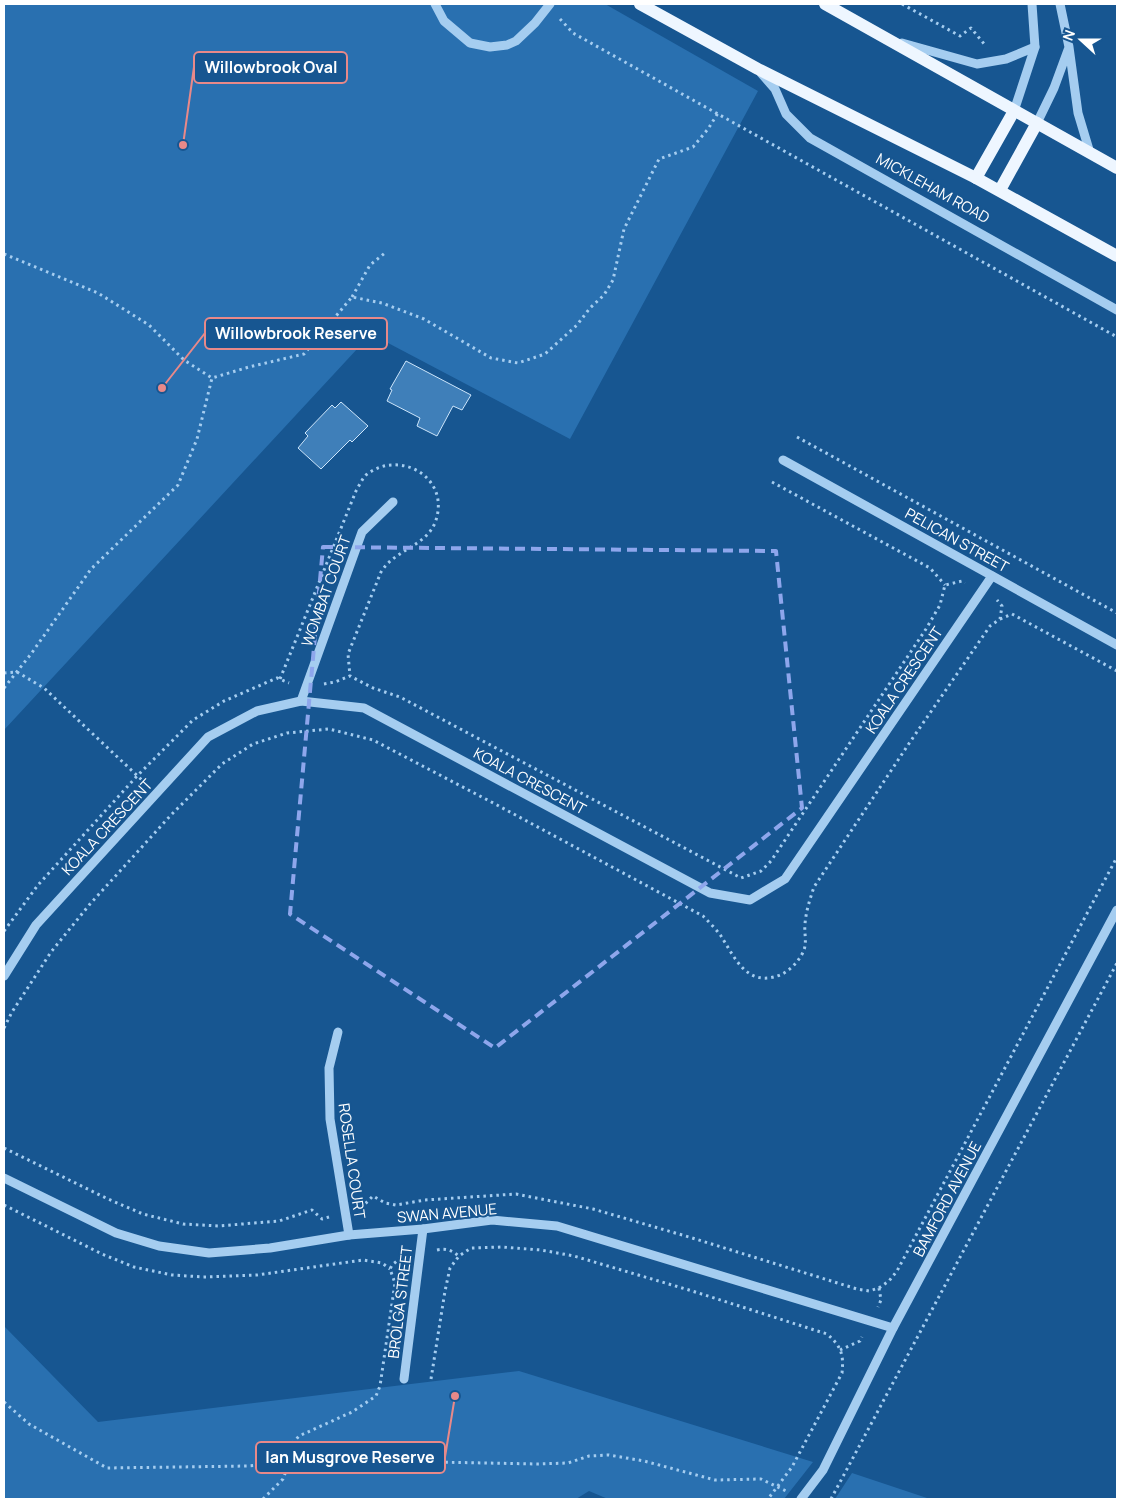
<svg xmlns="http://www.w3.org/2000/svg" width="1121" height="1503" viewBox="0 0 1121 1503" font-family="Manrope,sans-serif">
<rect width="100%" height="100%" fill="#175691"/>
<g fill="#2970b0">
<polygon points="4,4 605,4 758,91 570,439 371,334 4,730"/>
<polygon points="4,1326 98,1422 519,1371 813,1462 784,1499 608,1499 589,1491 576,1499 4,1499"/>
<polygon points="852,1473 930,1499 835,1499"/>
</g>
<g fill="#3f7fb9" stroke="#cce5fb">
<polygon points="406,361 471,395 462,410 453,406 437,436 417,426 420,418 387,401 392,390 390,389"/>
<polygon points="341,402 368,426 352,442 350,440 321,469 298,448 308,436 305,433 332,405 335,408"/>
</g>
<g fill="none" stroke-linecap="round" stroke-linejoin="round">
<g stroke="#a5cdf0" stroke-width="3" stroke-dasharray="2.5 4" stroke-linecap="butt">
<polyline points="902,4 960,36 971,28 985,45"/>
<polyline points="560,19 573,33 1117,337"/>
<polyline points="4,254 98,293 149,325 184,360 212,378"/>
<polyline points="352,297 370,265 385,253"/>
<polyline points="797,437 1117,613"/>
<polyline points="772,482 930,568 945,585"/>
<polyline points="1000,619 1012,614 1117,671"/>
<polyline points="4,673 17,672 44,688 144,782"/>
<path d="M280,679l76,-188c3,-5 6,-12 10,-16 32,-26 84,1 70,45 -8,26 -41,29 -55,52l-33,82 2,22"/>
<polyline points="324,684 335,682 350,676 373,688 400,697 741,878 761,871 771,861 926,629 940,605 945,585 962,581 965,583"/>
<polyline points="4,688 31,654 91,569 178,485 197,439 212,378 249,367 304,354 352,297 382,303 424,319 491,358 518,363 545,354 577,325 590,308 604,295 613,280 624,229 659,159 693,147 708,129 718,113"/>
<polyline points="4,931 38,885 137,776 193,720 224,701 277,678 289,683"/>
<path d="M4,1028l8,-16 39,-60 39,-48 81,-89 51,-51 31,-20 34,-11 42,-4 44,11 124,65 206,111c6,6 13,13 18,20 14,22 26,52 59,39 10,-4 20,-15 24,-25 3,-9 0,-17 1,-26 1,-13 5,-25 9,-37l96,-145 80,-116 10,-7 2,-13 -5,-6"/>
<polyline points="4,1148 108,1199 143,1214 183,1224 218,1226 279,1221 312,1210 322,1219 329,1217"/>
<polyline points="4,1205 102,1254 134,1267 172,1275 203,1277 257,1275 363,1260 382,1263 390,1269"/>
<polyline points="361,1208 373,1196 385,1203 396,1205 425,1200 516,1194 593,1209 689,1237 857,1289 869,1291 879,1288 881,1300 878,1307"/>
<path d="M437,1250c9,-2 14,0 22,6"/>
<polyline points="879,1288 889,1281 897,1271 1117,857"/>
<polyline points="840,1350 860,1341 862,1337"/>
<path d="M431,1379l14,-88 5,-23 9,-12 12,-8 31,-1 39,3 33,6 115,34 138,44c14,12 17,20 15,39l-50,94 -24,32"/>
<polyline points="4,1402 29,1424 107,1468 248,1466 326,1460 538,1464 568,1463 589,1456 609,1455 644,1461 715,1480 761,1479 786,1491"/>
<polyline points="263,1499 283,1479 289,1463 293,1443 299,1436 352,1412 376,1396 380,1386 395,1283 390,1269 392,1265 402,1257"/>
<polyline points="831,1499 1117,963"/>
</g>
<g stroke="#a5cdf0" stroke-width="9">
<polyline points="435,4 444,21 470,43 490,47 507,45 516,41 535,23 550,4"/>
<polyline points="1060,4 1069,47 1078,113 1090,153"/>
<polyline points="902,43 977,64 1006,59 1035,47"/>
<polyline points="761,73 775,89 786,114 810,138 1117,310"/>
<polyline points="1014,111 1035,47 1032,4"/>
<polyline points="1037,123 1054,88 1068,50"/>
<polyline points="783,460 1117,645"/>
<polyline points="301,701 362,532 393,502"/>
<polyline points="4,976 36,925 208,737 257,711 301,701 364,708 710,893 750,900 785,879 992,576"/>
<polyline points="338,1032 329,1068 330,1119 349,1235"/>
<polyline points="4,1178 116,1233 159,1246 209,1253 270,1248 349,1235 423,1229 492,1220 557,1226 893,1328"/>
<polyline points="404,1379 423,1229"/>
<polyline points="801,1499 823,1470 893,1328 1117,910"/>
</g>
<g stroke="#eef6ff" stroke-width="12">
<polyline points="640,4 758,69 976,178 1117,256"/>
<polyline points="825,4 1117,168"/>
<polyline points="976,178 1014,111"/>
<polyline points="1000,190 1037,123"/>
</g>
</g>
<path fill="none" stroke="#8ea6ec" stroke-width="4" stroke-dasharray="10 6" stroke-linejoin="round" d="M323,547l453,4 26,257 -307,240 -205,-134z"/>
<g text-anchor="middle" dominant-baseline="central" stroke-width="4" stroke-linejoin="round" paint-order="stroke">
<g font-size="15" fill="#fff" stroke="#175691">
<text transform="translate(933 188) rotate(29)">MICKLEHAM ROAD</text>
<text transform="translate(957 540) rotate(29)">PELICAN STREET</text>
<text transform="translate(326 591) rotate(-70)">WOMBAT COURT</text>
<text transform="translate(904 680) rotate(-56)">KOALA CRESCENT</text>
<text transform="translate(530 781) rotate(28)">KOALA CRESCENT</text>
<text transform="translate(107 827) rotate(-47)">KOALA CRESCENT</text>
<text transform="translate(352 1161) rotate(82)">ROSELLA COURT</text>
<text transform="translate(947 1199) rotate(-62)">BAMFORD AVENUE</text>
<text transform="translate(447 1213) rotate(-5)">SWAN AVENUE</text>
<text transform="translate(400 1302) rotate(-83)">BROLGA STREET</text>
</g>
</g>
<path fill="none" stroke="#e88989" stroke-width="2" d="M183 145L194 67M162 388L205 333M455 1396L445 1457"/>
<g fill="#e88989" stroke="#175691" stroke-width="2">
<circle cx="183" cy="145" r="5"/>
<circle cx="162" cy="388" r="5"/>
<circle cx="455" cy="1396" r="5"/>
</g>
<g fill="#175691" stroke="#e88989" stroke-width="2">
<rect x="194" y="52" width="153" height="31" rx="5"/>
<rect x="205" y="318" width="182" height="31" rx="5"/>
<rect x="256" y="1442" width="189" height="31" rx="5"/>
</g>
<g font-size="16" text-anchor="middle" font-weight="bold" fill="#fff">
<text x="271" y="73">Willowbrook Oval</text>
<text x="296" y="339">Willowbrook Reserve</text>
<text x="350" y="1463">Ian Musgrove Reserve</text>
</g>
<rect width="1121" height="1503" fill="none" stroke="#ffffff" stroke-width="10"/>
<g transform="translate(1081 40) rotate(291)" stroke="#175691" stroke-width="4" paint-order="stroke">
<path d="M0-4L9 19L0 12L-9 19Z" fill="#ffffff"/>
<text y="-8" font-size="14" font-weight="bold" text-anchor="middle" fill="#ffffff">N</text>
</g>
</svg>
